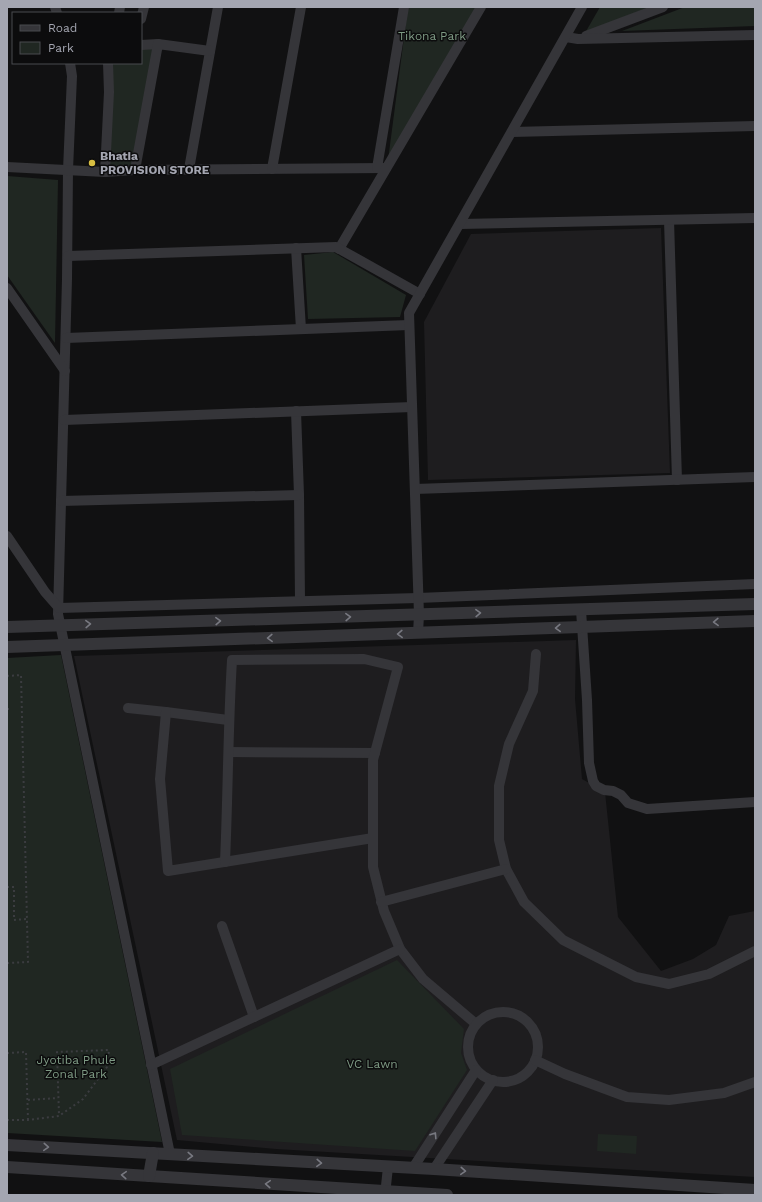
<svg xmlns="http://www.w3.org/2000/svg" width="762" height="1202" viewBox="0 0 762 1202" font-family="'Work Sans',sans-serif">
<rect width="100%" height="100%" fill="#111112"/>
<g fill="#1e1d1f">
<polygon points="661,228 670,473 428,480 424,322 471,234"/>
<polygon points="576,640 575,699 582,779 605,792 618,917 661,971 693,959 716,945 729,916 755,911 755,1177 276,1149 177,1140 74,656"/>
</g>
<g fill="#202722">
<polygon points="408,7 480,7 387,168"/>
<polygon points="600,7 649,7 585,33"/>
<polygon points="685,7 755,7 755,26 622,31"/>
<polygon points="158,44 135,170 110,166 111,63 141,63 141,45"/>
<polygon points="7,176 58,180 55,343 7,275"/>
<polygon points="333,252 406,295 400,317 308,319 304,255"/>
<polygon points="61,655 162,1142 7,1133 7,658"/>
<polygon points="397,960 464,1029 461,1053 467,1070 415,1151 182,1135 170,1069"/>
<polygon points="598,1134 637,1136 636,1154 597,1151"/>
</g>
<g fill="none" stroke-linecap="round" stroke-linejoin="round">
<g stroke="#3b3c40" stroke-width="2" stroke-dasharray="2 3" stroke-linecap="butt">
<polyline points="7,676 21,675 28,962 7,963"/>
<polyline points="7,709 11,709"/>
<polyline points="7,887 14,887 14,920 26,919"/>
<polyline points="7,1053 26,1052 28,1120"/>
<polyline points="28,1100 58,1098"/>
<polyline points="7,1120 28,1120 59,1116 83,1099 107,1067 109,1050 57,1052 59,1116"/>
</g>
<g stroke="#353539" stroke-width="10">
<polyline points="55,7 57,13"/>
<polyline points="119,13 120,7"/>
<polyline points="141,19 144,7"/>
<polyline points="586,36 663,7"/>
<polyline points="566,37 578,39 755,35"/>
<polyline points="141,45 158,44"/>
<polyline points="70,63 72,76 68,170 67,279 58,614 170,1154"/>
<polyline points="512,132 755,126"/>
<polyline points="7,167 105,172 135,170 386,168"/>
<polyline points="377,168 404,7"/>
<polyline points="189,169 218,7"/>
<polyline points="272,169 301,7"/>
<polyline points="135,170 158,44 210,51"/>
<polyline points="105,172 109,92 108,63"/>
<polyline points="669,220 677,480"/>
<polyline points="460,224 755,218"/>
<polyline points="296,248 301,329"/>
<polyline points="339,249 481,7"/>
<polyline points="68,256 336,247 420,294"/>
<polyline points="7,288 65,371"/>
<polyline points="66,338 409,325"/>
<polyline points="296,411 299,495 300,601"/>
<polyline points="64,420 412,407"/>
<polyline points="415,489 755,477"/>
<polyline points="61,501 299,495"/>
<polyline points="7,536 45,592 59,608 418,598 755,584"/>
<polyline points="581,610 587,700 589,763 593,781 596,786 604,790 613,791 621,795 628,803 647,809 755,802"/>
<polyline points="418,633 419,615 409,313 582,7"/>
<polyline points="536,654 533,691 509,744 499,786 499,840 506,869 524,902 563,940 636,977 669,984 709,974 755,951"/>
<polyline points="128,708 166,712 228,720"/>
<polyline points="166,712 160,779 168,871 373,838"/>
<polyline points="229,752 375,753"/>
<path d="M225,862c3,-68 3,-135 7,-202l132,-1 34,8 -25,93v107l11,44 16,38 23,30 53,45"/>
<polyline points="381,902 506,869"/>
<polyline points="222,926 254,1017"/>
<circle cx="503" cy="1047" r="35"/>
<polyline points="535,1060 565,1074 627,1097 669,1100 724,1093 755,1082"/>
<polyline points="151,1065 400,949"/>
<polyline points="413,1168 476,1070"/>
<polyline points="434,1169 493,1080"/>
<polyline points="385,1195 388,1167"/>
</g>
<g stroke="#353539" stroke-width="12">
<polyline points="7,627 755,604"/>
<polyline points="7,647 755,621"/>
<polyline points="7,1145 434,1169 755,1190"/>
<polyline points="7,1167 447,1195"/>
<polyline points="149,1176 153,1153"/>
</g>
</g>
<defs><path id="oneway-chevron" d="M-2-3.5L2.5 0L-2 3.5" fill="none" stroke-width="1.6" stroke-linecap="round" stroke-linejoin="round"/></defs>
<g stroke="#787981">
<use href="#oneway-chevron" transform="translate(478 613) rotate(-2)"/>
<use href="#oneway-chevron" transform="translate(348 617) rotate(-2)"/>
<use href="#oneway-chevron" transform="translate(218 621) rotate(-2)"/>
<use href="#oneway-chevron" transform="translate(716 622) rotate(178)"/>
<use href="#oneway-chevron" transform="translate(88 624) rotate(-2)"/>
<use href="#oneway-chevron" transform="translate(558 628) rotate(178)"/>
<use href="#oneway-chevron" transform="translate(400 634) rotate(178)"/>
<use href="#oneway-chevron" transform="translate(270 638) rotate(178)"/>
<use href="#oneway-chevron" transform="translate(434 1135) rotate(-57)"/>
<use href="#oneway-chevron" transform="translate(46 1147) rotate(4)"/>
<use href="#oneway-chevron" transform="translate(190 1156) rotate(3)"/>
<use href="#oneway-chevron" transform="translate(319 1163) rotate(3)"/>
<use href="#oneway-chevron" transform="translate(463 1171) rotate(4)"/>
<use href="#oneway-chevron" transform="translate(124 1175) rotate(-176)"/>
<use href="#oneway-chevron" transform="translate(268 1184) rotate(-176)"/>
</g>
<circle fill="#d9bf42" stroke="#0c0c0d" stroke-width="1.5" cx="92" cy="163" r="4"/>
<g text-anchor="middle" dominant-baseline="central" stroke-width="3" stroke-linejoin="round" paint-order="stroke">
<g font-size="12" fill="#7e9a84" stroke="#0c0c0d">
<text x="432" y="36">Tikona Park</text>
<text x="76" y="1060">Jyotiba Phule<tspan x="76" dy="14">Zonal Park</tspan></text>
<text x="372" y="1064">VC Lawn</text>
</g>
<g font-size="12" font-weight="bold" fill="#a4a6b1" stroke="#0c0c0d" text-anchor="start">
<text x="100" y="156">Bhatia<tspan x="100" dy="14">PROVISION STORE</tspan></text>
</g>
</g>
<rect width="762" height="1202" fill="none" stroke="#a4a6b1" stroke-width="16"/>
<rect x="12" y="12" width="130" height="52" fill="#0c0c0d" stroke="#494a4f"/>
<rect x="20" y="25" width="20" height="6" fill="#353539" stroke="#494a4f"/>
<text x="48" y="32" font-size="12" fill="#a4a6b1">Road</text>
<rect x="20" y="42" width="20" height="12" fill="#202722" stroke="#494a4f"/>
<text x="48" y="52" font-size="12" fill="#a4a6b1">Park</text>
</svg>
